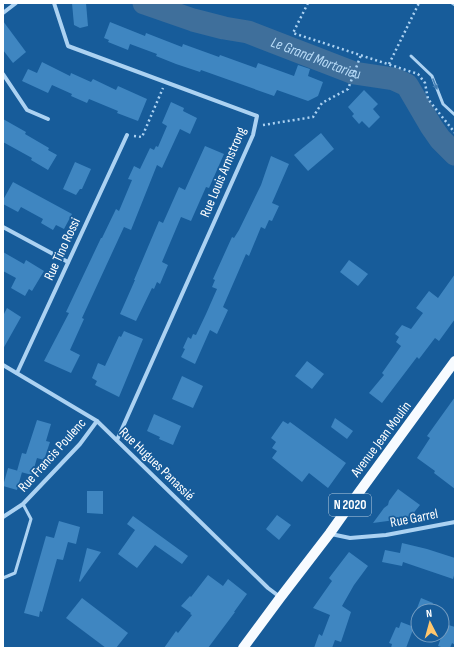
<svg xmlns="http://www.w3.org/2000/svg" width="458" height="651" viewBox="0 0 458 651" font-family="'Sofia Sans Condensed',sans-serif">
<rect width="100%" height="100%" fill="#175c9a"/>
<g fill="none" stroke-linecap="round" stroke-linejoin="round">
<path stroke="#3f6f9b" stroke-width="23" id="s1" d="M144,3l49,17 31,8 24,4 106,41 40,6 13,6 24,41 9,13 15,15"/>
</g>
<g fill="#3f86c1">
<polygon points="72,3 86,3 88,26 80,28 74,25"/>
<polygon points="3,21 26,52 13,63 3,50"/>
<polygon points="110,22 145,36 146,33 182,47 183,44 219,57 220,55 256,68 258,63 294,76 298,65 310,69 308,76 323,82 318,96 308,101 277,90 274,96 201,70 200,72 176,64 156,56 157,54 130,44 128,50 108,42 109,40 104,38"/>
<polygon points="42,62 70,76 71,73 91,82 93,79 116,90 118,86 147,99 138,121 117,113 118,111 89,99 87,103 71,96 72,94 52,85 48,93 22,81 28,69 37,73"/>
<polygon points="364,90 378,104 373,109 380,117 369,128 362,121 359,124 352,116 354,114 348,107"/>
<polygon points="171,102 184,108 183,111 197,118 190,134 180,129 162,168 157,165 131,230 124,227 82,318 84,319 70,350 80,355 71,373 44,361 69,313 66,312 101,238 102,238 116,209 119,211 132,180 128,179 134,166 140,169 150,148 154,150 156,146 158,147 167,126 162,123"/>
<polygon points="3,119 26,132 25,134 49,148 48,150 57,155 48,170 31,160 32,158 3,142"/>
<polygon points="321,133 334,149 308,171 294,155"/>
<polygon points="205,146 224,154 209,188 206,187 191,221 181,217 162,262 168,265 160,284 157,282 154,289 152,288 136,321 120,314 135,280 134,280 159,221 163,223 179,187 185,190"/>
<polygon points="271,156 289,164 272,203 279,206 272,221 269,220 265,229 261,227 249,256 246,254 223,307 228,310 217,334 210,330 195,364 181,357 185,349 183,348 188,337 191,339 193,334 196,335 206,314 217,289 212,287 215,280 213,279 232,237 234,238 239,230 261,185"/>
<polygon points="75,162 91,169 82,189 80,189 76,195 63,189"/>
<polygon points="13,182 72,214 64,229 56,225 53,230 41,223 43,219 21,207 18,212 3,204 3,200"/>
<polygon points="3,252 24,264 26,260 44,271 32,291 29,289 25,296 11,288 16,278 3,271"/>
<polygon points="349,260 368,274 358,286 340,272"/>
<polygon points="455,274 455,319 439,341 435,338 419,359 417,357 382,403 369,393 384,375 382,373 401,346 396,342 399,337 395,334 402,325 411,329 423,313 416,308 429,291 438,298"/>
<polygon points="7,308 21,317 3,349 3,316"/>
<polygon points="124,331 143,339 119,397 95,385 97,381 92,378 98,363 105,366 119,336 121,337"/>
<polygon points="307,361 324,374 312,389 295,376"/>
<polygon points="182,376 203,386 193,408 172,399"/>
<polygon points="455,397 455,489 434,473 435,471 417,458 430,438 427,436"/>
<polygon points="154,414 181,426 173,445 159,439 160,437 147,431"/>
<polygon points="335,418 353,431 347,439 331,427"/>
<polygon points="37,420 51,424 46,441 50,442 44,460 37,458 32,475 17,471 22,453 26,454"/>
<polygon points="283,421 288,424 290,422 346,463 328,488 309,473 302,482 272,458 277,451 272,448 276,442 271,438"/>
<polygon points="8,468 22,472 17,490 3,486"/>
<polygon points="398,489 420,505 411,516 395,520 373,523 384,508 388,505 389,501"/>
<polygon points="87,491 103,491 103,514 87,513"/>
<polygon points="277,515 291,525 279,540 266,529"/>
<polygon points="133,516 188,556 182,564 155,545 137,568 118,554 135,530 127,524"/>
<polygon points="59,521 80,527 76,544 68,542 63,560 57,559 42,612 40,611 39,617 24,613 46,536 54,538"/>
<polygon points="402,543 427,549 455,558 455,572 453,579 403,562 402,566 382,562 385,550 400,553"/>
<polygon points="87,548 101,552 80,582 79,581"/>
<polygon points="349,552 368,566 354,585 342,606 351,612 341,642 335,640 332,648 314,648 319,634 322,636 330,615 313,608 332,581 329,578"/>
<polygon points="208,575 223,586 228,579 247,594 234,612 235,612 208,648 164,648 176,631 178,633 192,615 190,614 191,613 181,606 190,596 191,597"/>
<polygon points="82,598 128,633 116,648 106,648 66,618"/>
<polygon points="421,598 433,603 430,611 416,611"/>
<polygon points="401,622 414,627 406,648 391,648 392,644 389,643 396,627 399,628"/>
<polygon points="442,623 455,627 455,645 452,643 450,648 444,648 438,646 442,635"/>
</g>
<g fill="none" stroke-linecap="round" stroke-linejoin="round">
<g stroke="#acd2f2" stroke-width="2.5" stroke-dasharray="2 3" stroke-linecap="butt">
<polyline points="308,3 293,33 418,74 425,83 428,99 455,133"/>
<polyline points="389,64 419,3"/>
<polyline points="263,125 313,117 322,103 348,89 361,55"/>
<polyline points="134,136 142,137 163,88"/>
</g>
<g stroke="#acd2f2" stroke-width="3">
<polyline points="452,3 455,5"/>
<polyline points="411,56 432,76 443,104 455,115"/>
<polyline points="3,578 15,573 31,519 23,504"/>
</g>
<g stroke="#acd2f2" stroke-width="4">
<polyline points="54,3 68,46 257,116 253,135 117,440"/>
<polyline points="3,13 16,3"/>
<polyline points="3,74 27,110 48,119"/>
<polyline points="3,227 68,262"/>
<polyline points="3,365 97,421 268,588 280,597"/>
<polyline points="17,373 127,135"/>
<polyline points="3,517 23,504 80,444 97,421"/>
<polyline points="331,534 350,538 386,535 455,522"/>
</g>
<polyline stroke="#f7fbff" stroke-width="10" points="243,648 280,598 330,533 352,502 455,361"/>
</g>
<defs><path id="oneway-solid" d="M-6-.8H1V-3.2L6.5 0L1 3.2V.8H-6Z"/></defs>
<use fill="#447fb4" href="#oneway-solid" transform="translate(435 84) rotate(68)"/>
<g text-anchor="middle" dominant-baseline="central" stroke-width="3.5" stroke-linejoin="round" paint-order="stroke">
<rect fill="#175c9a" stroke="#b9cee1" stroke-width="1" x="329" y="494" width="42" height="22" rx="3"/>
<g font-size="13" font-weight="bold" fill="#fff">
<text x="350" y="505">N 2020</text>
</g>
<g font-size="14" fill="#fff" stroke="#175c9a">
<text transform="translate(223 172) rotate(-67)">Rue Louis Armstrong</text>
<text transform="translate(62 249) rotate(-65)">Rue Tino Rossi</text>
<text transform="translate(381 439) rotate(-53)">Avenue Jean Moulin</text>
<text transform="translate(52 455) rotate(-48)">Rue Francis Poulenc</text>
<text transform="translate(157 464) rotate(44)">Rue Hugues Panassié</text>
<text transform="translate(414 518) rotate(-11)">Rue Garrel</text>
</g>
<g font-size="15" font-style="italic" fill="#b9dcf8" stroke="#175c9a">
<text stroke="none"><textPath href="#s1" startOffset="181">Le Grand Mortarieu</textPath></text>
</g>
</g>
<rect width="458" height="651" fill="none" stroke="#ffffff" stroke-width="8"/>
<g transform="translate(430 623) rotate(354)"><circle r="19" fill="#175c9a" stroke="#749dc2"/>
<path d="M0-3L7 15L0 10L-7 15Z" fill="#ffc76d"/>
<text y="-6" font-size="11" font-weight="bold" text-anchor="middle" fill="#ffffff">N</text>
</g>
</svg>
